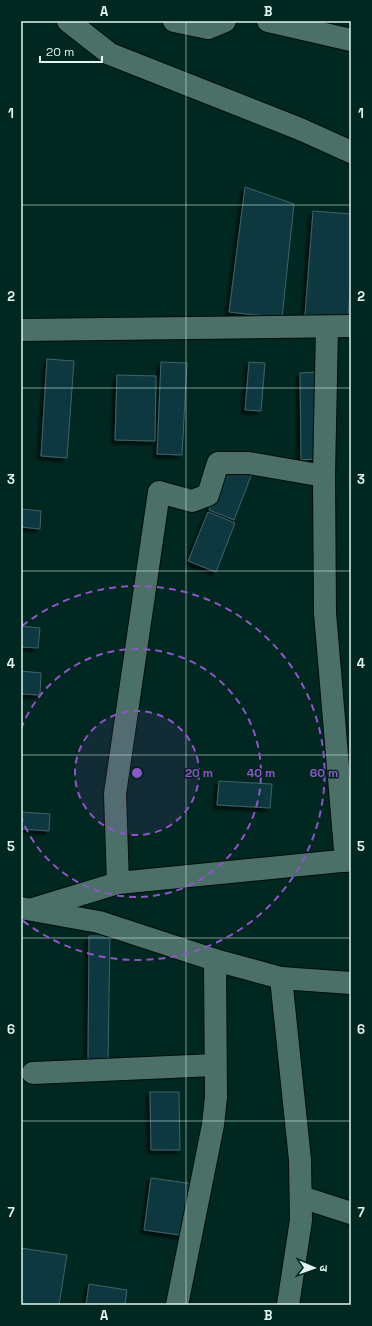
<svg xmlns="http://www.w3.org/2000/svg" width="372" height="1326" viewBox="0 0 372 1326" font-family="'Space Grotesk','Noto Sans Devanagari',sans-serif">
<defs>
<filter id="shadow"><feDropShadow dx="-3.5" dy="3.5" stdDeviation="1" flood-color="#0009"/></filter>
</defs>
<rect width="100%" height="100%" fill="#002720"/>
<g fill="#11383f" stroke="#3d636a" filter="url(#shadow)">
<polygon points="245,187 294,204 282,318 229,312"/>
<polygon points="313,211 351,214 351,280 348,318 305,315"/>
<polygon points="47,359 74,361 67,458 41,456"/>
<polygon points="161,362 187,363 182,455 157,454"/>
<polygon points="249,362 265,363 261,411 245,410"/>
<polygon points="317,372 318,459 301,460 300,373"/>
<polygon points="117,375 156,376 155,441 115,440"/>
<polygon points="229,458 254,468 234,520 209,510"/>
<polygon points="21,509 41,511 40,529 21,527"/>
<polygon points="208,512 235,523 216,572 188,561"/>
<polygon points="21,626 40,628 38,648 21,647"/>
<polygon points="21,671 41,673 40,695 21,694"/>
<polygon points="219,781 272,784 270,808 217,805"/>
<polygon points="21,812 50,814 49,831 21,829"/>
<polygon points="89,936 110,936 108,1061 88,1060"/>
<polygon points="150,1092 179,1092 180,1150 151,1150"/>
<polygon points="151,1178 194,1184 187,1236 144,1230"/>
<polygon points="21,1248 67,1255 59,1305 21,1305"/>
<polygon points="89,1284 127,1290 125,1305 86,1305"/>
</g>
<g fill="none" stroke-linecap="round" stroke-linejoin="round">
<g stroke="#000d0a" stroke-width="24">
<g id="minor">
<polyline points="68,21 110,54 300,129 351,152"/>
<polyline points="174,21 208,28 225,21"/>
<polyline points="268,21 351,40"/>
<polyline points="327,327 324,476 325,613 346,861"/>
<polyline points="21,330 351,326"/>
<polyline points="118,883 115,794 159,492 192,501 208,495 218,463 249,463 324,476"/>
<polyline points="21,908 99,922 215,960 281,978 351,983"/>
<polyline points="33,909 118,883 351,860"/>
<polyline points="281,978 300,1160 301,1220 288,1305"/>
<polyline points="33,1073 215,1065"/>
<polyline points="301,1197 351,1213"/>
<polyline points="177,1305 213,1125 216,1097 215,960"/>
</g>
</g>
<use href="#minor" stroke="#4a7067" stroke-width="22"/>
</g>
<path fill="none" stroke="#e0f5f0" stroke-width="1" stroke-opacity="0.55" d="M186,21v1284M21,205h330M21,388h330M21,571h330M21,755h330M21,938h330M21,1121h330"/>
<circle cx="137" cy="773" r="62" fill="#8f54c9" fill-opacity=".12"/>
<g fill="none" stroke="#8f54c9" stroke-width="2" stroke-dasharray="7 5">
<circle cx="137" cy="773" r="62"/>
<path d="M21 729A124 124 0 1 1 21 817"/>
<path d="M22 626A187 187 0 1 1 22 920"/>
</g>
<circle cx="137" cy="773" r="6" fill="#8f54c9" stroke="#002720" stroke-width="2"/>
<g font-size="12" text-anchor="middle" font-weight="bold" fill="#8f54c9" stroke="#002720" stroke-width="3" stroke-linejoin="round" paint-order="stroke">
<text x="199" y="777">20 m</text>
<text x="261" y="777">40 m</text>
<text x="324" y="777">60 m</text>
</g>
<rect width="372" height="1326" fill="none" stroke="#002720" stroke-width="44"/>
<g transform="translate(314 1268) rotate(92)" stroke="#002720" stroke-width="3" paint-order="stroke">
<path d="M0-3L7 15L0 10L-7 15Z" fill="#e0f5f0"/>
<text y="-6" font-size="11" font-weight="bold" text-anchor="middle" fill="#e0f5f0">उ</text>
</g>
<path d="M40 56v6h62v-6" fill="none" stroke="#e0f5f0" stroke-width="2"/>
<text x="46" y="56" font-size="12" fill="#e0f5f0" stroke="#002720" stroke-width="3" paint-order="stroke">20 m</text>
<rect x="22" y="22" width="328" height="1282" fill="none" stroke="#e0f5f0" stroke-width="1.5"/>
<g font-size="13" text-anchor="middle" font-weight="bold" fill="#e0f5f0">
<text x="104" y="16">A</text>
<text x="268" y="16">B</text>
<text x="11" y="118">1</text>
<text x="361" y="118">1</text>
<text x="11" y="301">2</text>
<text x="361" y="301">2</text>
<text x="11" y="484">3</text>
<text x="361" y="484">3</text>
<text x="11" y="668">4</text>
<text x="361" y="668">4</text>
<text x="11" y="851">5</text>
<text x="361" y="851">5</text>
<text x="11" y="1034">6</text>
<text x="361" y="1034">6</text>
<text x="11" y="1217">7</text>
<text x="361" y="1217">7</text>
<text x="104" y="1320">A</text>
<text x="268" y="1320">B</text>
</g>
</svg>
